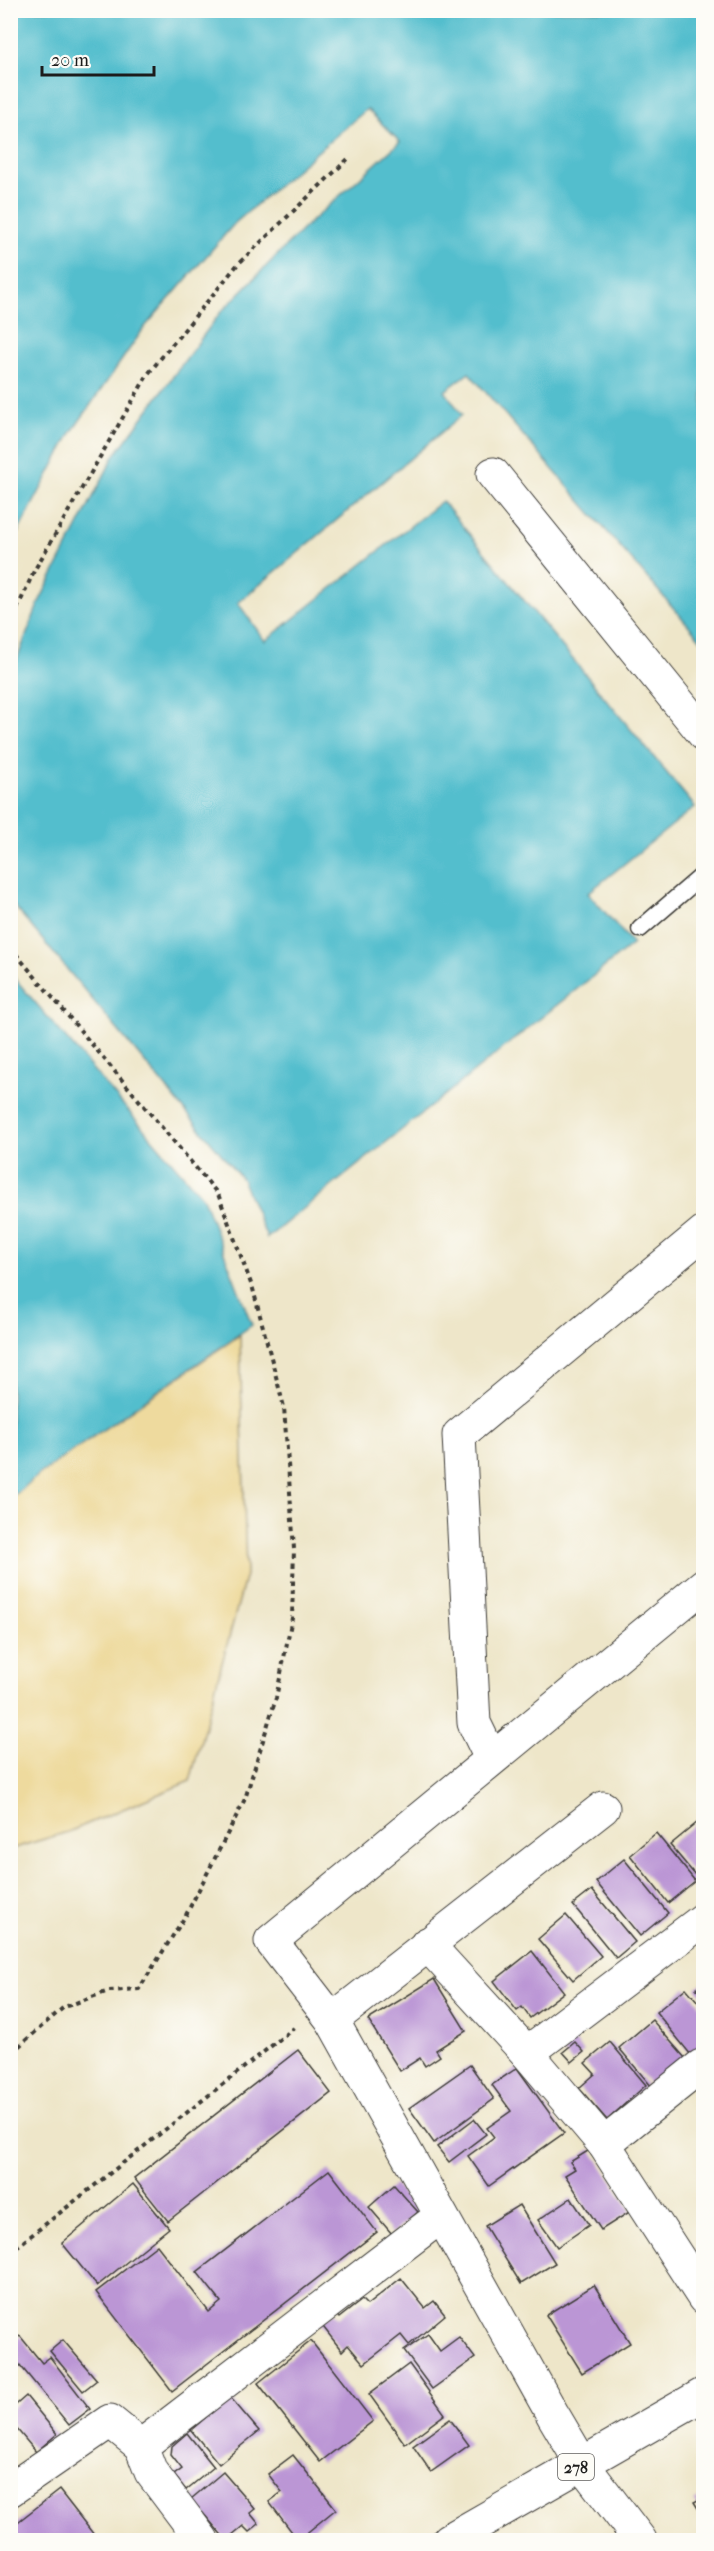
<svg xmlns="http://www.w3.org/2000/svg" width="714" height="2551" viewBox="0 0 714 2551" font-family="'IM FELL French Canon',serif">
<rect width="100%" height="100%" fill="#fdfcf7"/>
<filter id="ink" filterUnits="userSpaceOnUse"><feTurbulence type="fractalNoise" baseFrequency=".0167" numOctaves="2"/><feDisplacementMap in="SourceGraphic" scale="12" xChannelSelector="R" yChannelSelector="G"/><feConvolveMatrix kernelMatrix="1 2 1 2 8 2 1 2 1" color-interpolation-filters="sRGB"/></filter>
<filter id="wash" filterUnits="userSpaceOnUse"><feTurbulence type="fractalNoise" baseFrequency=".008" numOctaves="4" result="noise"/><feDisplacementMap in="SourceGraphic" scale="24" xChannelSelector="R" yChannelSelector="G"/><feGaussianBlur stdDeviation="1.35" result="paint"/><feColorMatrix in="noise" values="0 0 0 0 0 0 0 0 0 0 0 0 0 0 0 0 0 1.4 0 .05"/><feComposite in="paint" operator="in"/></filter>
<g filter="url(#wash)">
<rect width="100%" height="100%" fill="#eee6c9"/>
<polygon fill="#eeda9e" stroke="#857b5d" stroke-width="1.5" points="240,1335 246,1575 190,1781 68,1832 11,1849 11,1498 41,1473"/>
<g fill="#52becd" stroke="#376d74" stroke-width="1.5">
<polygon points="11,10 703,11 703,642 469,373 445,391 462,415 238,603 265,641 442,501 695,807 588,893 633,944 267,1238 242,1179 11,902 11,675 39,602 114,456 220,313 307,225 400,142 367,109 235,223 144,328 71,433 11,545"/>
<polygon points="10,973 203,1198 252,1325 41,1473 11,1498"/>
</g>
<g id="blocks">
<g fill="#bb96d5">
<polygon points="704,1817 704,1880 701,1882 670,1845"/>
<polygon points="656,1833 695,1881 668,1903 630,1855"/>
<polygon points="624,1859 668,1913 640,1936 596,1882"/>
<polygon points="592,1890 635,1942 616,1958 573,1905"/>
<polygon points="566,1915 601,1956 573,1980 538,1939"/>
<polygon points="532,1951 564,1992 530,2018 522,2007 517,2011 494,1981"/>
<polygon points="434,1979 466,2031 436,2050 440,2056 425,2066 420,2058 400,2071 368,2020"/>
<polygon points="704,1981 704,1997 696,1988"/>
<polygon points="686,1988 704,2009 704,2045 691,2055 656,2012"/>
<polygon points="652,2020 685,2058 652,2087 619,2048"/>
<polygon points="575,2042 584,2052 572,2062 563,2052"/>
<polygon points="610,2042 646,2085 607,2120 579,2088 595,2074 585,2063"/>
<polygon points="298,2050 331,2093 168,2221 134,2178"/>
<polygon points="470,2065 494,2099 434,2143 409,2108"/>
<polygon points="517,2068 564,2133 489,2186 468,2156 494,2137 487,2128 511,2111 492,2085"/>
<polygon points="474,2119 486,2134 449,2162 437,2147"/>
<polygon points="591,2149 631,2211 601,2230 565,2175 575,2169 570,2162"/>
<polygon points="329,2170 377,2232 172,2391 96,2292 157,2245 209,2312 221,2302 197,2272"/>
<polygon points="133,2184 169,2228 97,2286 62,2243"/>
<polygon points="394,2185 418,2212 392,2234 369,2207"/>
<polygon points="571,2198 589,2225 557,2247 538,2220"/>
<polygon points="519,2205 555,2263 521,2284 485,2226"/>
<polygon points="401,2278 425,2308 434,2301 445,2315 409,2345 401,2335 364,2364 348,2345 342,2351 320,2323 334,2312 339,2318 362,2300 367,2305"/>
<polygon points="594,2285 630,2343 582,2373 546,2315"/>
<polygon points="428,2334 440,2351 459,2337 475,2358 432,2389 404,2351"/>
<polygon points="20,2336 42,2363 50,2357 90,2409 69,2425 10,2353 10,2343"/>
<polygon points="63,2340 97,2380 83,2391 50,2351"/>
<polygon points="311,2341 373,2421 320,2462 258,2383"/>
<polygon points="409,2364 445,2414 405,2444 369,2394"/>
<polygon points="26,2396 57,2434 36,2452 10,2421 10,2410"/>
<polygon points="230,2397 259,2431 219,2464 191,2430"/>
<polygon points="450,2419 469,2445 431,2472 413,2446"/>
<polygon points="187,2433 214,2467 186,2490 174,2475 182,2469 171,2455 172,2446"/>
<polygon points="293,2455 336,2509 298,2540 269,2502 282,2492 268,2474"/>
<polygon points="223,2472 255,2509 250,2513 259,2524 249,2532 243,2526 226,2540 191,2499"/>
<polygon points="59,2490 98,2540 10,2540 10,2528"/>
<polygon points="704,2497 704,2518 694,2502"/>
</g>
</g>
</g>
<g filter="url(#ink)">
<use href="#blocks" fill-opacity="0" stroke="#3c3a36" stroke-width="1.5"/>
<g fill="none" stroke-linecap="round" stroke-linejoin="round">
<g stroke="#3c3a36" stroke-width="19">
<polyline id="lane" points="640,929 704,874"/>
</g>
<g stroke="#3c3a36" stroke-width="35">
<g id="street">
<polyline points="603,1808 332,2020 553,2415 582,2464 640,2540"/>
<polyline points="427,1944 527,2053 604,2144 704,2298"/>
<polyline points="527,2053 704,1919"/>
<polyline points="604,2144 701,2066"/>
<polyline points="10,2490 110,2421 141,2446"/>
<polyline points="202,2540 151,2472 141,2446 441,2216"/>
</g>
</g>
<g stroke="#3c3a36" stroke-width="35">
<g id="secondary">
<polyline points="493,474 704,734"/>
<polyline points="491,1758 474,1723 459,1435 704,1232"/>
<polyline points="332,2020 271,1941 704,1585"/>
</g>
</g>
<g stroke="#3c3a36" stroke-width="35">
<polyline id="highway" points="449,2540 704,2394"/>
</g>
<g stroke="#3c3a36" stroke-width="4" stroke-dasharray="4.5 4.5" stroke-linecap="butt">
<polyline points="10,625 34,571 148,374 238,264 349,158"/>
<polyline points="10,947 218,1194 253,1289 284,1407 294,1549 292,1618 276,1698 245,1799 186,1915 139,1989 109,1991 64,2007 10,2054"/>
<polyline points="10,2244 14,2249 294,2028"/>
</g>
<use href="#lane" stroke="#fff" stroke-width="16"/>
<use href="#street" stroke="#fff" stroke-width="33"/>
<use href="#secondary" stroke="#fff" stroke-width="33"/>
<use href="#highway" stroke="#fff" stroke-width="33"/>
</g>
</g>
<g text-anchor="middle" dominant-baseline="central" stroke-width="6" stroke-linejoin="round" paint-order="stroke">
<rect fill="#fdfcf7" stroke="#605f5e" stroke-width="1.5" x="558" y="2454" width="36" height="26" rx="4.5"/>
<g font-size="16" font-weight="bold" fill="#1c1c1c">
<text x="576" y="2467">278</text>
</g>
</g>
<rect width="714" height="2551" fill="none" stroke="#fdfcf7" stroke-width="36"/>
<path d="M42 66v9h112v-9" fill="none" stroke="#1c1c1c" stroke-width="3"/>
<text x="51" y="66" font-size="18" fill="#1c1c1c" stroke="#fdfcf7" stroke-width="4.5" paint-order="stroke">20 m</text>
</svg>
